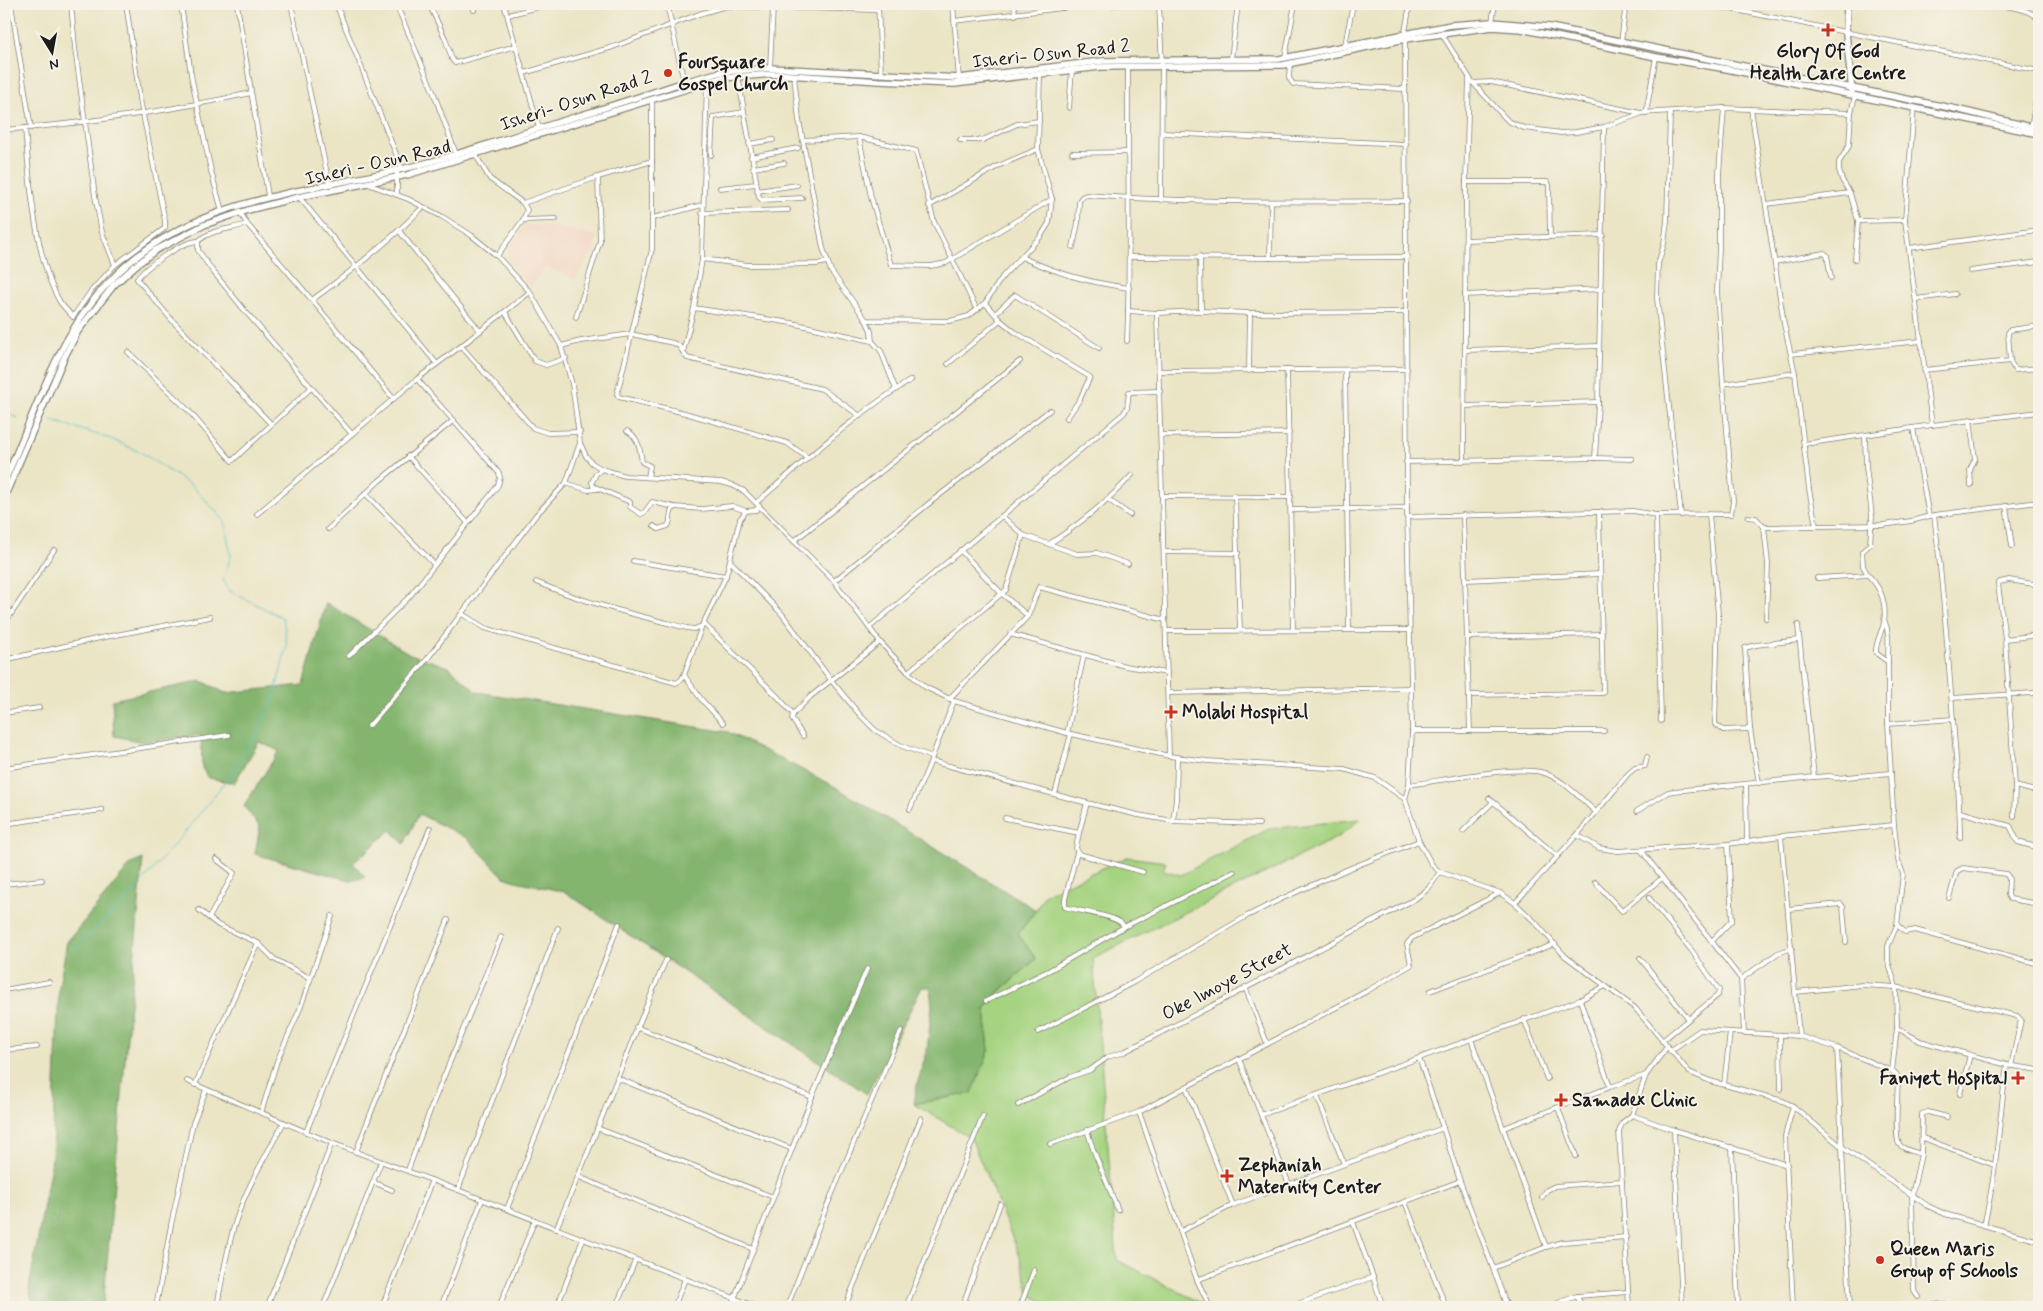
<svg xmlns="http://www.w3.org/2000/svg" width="2043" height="1311" viewBox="0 0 2043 1311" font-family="Mynerve,sans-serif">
<rect width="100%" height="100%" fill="#f7f3e8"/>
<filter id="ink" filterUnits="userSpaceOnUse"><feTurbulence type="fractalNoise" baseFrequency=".02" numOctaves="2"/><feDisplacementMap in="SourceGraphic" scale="10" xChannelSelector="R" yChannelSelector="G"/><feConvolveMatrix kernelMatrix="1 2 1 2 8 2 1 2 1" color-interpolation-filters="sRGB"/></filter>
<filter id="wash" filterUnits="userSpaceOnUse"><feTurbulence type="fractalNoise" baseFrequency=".0096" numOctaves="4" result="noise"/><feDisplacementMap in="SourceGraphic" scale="20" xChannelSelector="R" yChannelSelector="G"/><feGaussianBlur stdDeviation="1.12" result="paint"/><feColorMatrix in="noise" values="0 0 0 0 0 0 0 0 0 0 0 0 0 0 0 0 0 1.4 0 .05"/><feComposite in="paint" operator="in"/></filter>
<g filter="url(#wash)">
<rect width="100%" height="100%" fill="#ebe5c6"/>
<polygon fill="#f2d4be" points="525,224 554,227 598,236 593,252 575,279 546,267 531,287 505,257"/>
<polygon fill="#a5d380" stroke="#60784e" points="1360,819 1340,836 1093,958 1117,1260 1209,1307 1054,1307 1030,1295 1019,1254 971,1138 914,1104 972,1093 989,1051 985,1009 997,994 1036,959 1018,934 1036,910 1045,894 1127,857 1166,862 1163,870 1181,875 1269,829"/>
<g fill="#84b56e" stroke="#506845">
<polygon points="326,603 410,654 449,667 477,692 728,732 832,785 1036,910 1018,934 1036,959 997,994 985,1009 989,1051 972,1093 914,1104 917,1085 927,1051 932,1006 930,987 922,987 867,1094 565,892 516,881 504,877 467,838 419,814 404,844 391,830 353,863 365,877 352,881 255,854 260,827 244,806 279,751 259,742 234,783 208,778 202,768 201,735 143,742 114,736 112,700 202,681 225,693 303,685"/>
<polygon points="143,859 103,1307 34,1307 29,1289 52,1159 59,986 67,942 131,864"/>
</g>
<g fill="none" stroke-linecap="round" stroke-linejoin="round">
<g stroke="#51bfc6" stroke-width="1">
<polyline points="4,412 18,418"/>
<polyline points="50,420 111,439 142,453 192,486 224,520 231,556 223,580 230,591 283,618 287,645 273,701 254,739 228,778 185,832 123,904 74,948"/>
</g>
</g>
</g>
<g filter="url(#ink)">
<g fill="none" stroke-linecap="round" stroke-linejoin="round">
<g stroke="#848071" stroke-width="5.5">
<g id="street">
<polyline points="11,4 31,128"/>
<polyline points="71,4 75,48 95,196 102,232 115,265"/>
<polyline points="181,4 191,75 211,171 222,211"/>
<polyline points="237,4 268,196"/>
<polyline points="291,4 329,183"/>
<polyline points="336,4 402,169"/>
<polyline points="396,4 433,91 456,154"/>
<polyline points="429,4 445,38 452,59 455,63 516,46"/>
<polyline points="473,4 474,10"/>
<polyline points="504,4 539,128"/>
<polyline points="667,4 684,82"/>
<polyline points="878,4 881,74"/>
<polyline points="953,4 959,79"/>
<polyline points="1014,4 1015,15"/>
<polyline points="1159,4 1162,66 1161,200"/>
<polyline points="1706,4 2039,71"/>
<path d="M1991,4c17,3 35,3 48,15"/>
<polyline points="508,15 549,4"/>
<polyline points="954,21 1071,7 1128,4"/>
<polyline points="1492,22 1495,4"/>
<polyline points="1441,33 1473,83 1508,121 1524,128 1561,133 1576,132 1604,127 1640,114"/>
<polyline points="1621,42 1626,4"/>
<polyline points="1345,45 1353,4"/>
<polyline points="1285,58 1295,4"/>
<polyline points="1231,59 1238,4"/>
<polyline points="1290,63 1289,78 1293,84 1405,89"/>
<polyline points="770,68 773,7"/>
<polyline points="524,73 613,47 699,14 726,6 878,10"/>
<polyline points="738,76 759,197 762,200 802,198"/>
<polyline points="794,76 799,120 823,248 831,271 866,320 950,321 969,316 985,303 1003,276 1041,236 1049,223 1052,199 1038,149 1040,74"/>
<polyline points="1473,83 1491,82 1641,113 1724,108 1851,113 1855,96"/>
<polyline points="652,99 652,249 617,394 619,397 685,413 787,443 808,458"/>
<polyline points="1914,107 1905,220 1932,425"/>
<polyline points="1069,108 1072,69"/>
<polyline points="1751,109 1784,324 1795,373 1809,489 1816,526"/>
<polyline points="1670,112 1667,221 1664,244 1658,264 1657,298 1681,515"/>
<polyline points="1646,113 1656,57"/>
<polyline points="1851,113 1849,146 1839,162 1839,170 1842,180 1850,193 1858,221 1855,259"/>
<polyline points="2031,127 2039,84"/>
<path d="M25,128c4,49 10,132 35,174 4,6 9,10 13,15l18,-26 24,-26 50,-37v-7l-24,-116 -15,-101"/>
<path d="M4,130c83,-7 165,-19 247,-37"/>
<polyline points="1162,133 1406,144"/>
<polyline points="859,137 871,197 891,265 931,266 946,263 1052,199"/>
<polyline points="803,140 859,137 916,151 934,222 977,310"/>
<polyline points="960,140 983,140 1017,124 1039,121"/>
<polyline points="749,144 773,140"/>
<polyline points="1072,153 1127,152"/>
<polyline points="475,154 490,179 523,203 527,210 523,220 497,256"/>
<polyline points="711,155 713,117 744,112"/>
<polyline points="751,157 798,148"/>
<polyline points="753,168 784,163"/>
<polyline points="1466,182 1547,182 1549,185 1550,237"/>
<polyline points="368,184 408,199 441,216 471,235 497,256 530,292 561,346 572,384 580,443 586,456 592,463 602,469 625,476 721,482 732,485 744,491 834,581 880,642 908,672 925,687 954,701 1067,733 1169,756 1207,761 1344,769 1375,778 1405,799 1419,841 1432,865 1440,872 1500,893 1515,903 1535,922 1565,956 1635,1008 1689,1072 1710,1081 1783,1101 1793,1106 1842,1147 1928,1206 1945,1214 2039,1241"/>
<polyline points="720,188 756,184"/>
<polyline points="757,191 797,185"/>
<polyline points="397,195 397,170"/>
<polyline points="299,197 437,364"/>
<polyline points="523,203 598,177 652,161"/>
<polyline points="1766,204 1850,193"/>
<polyline points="929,206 998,166 1038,149"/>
<polyline points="240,212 247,224 312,300 393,398"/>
<polyline points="702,213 788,210"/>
<polyline points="653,218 702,205"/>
<polyline points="523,220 556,219"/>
<polyline points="1858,221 1905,220"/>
<path d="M247,224c-18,6 -33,4 -49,17v9l13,19 35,43 105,121"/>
<polyline points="400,232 480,331"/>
<polyline points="1466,240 1603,235"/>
<path d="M198,241c-15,0 -53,26 -61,38l34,40 100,105"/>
<path d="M1073,247l5,-24 1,-22 3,-4 4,-2c107,8 214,7 321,6"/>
<polyline points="1909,248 2039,230"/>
<polyline points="1200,256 1201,311"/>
<path d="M1021,257c38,17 66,25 108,31"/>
<polyline points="1130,257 1270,258 1407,257"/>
<polyline points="1270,258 1271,202"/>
<polyline points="702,259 748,265 817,264 827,262"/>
<polyline points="1775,262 1824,253 1827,255 1831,278"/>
<polyline points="1970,271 2039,262"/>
<polyline points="1465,295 1602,289"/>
<polyline points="1916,299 1955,294"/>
<path d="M312,300c40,-29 77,-58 111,-93"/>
<polyline points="985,303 1000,320 1015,332 1090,377 1080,399 1067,418"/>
<polyline points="694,308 792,323 872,341 881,351 896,390"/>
<polyline points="1128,311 1157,313 1201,311 1250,313 1406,312"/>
<polyline points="505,312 535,361 546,365 566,358"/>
<polyline points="1157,313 1169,756"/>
<polyline points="995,314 1015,295 1099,348"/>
<polyline points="576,317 600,241 598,177"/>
<polyline points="866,320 871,331 872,341"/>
<path d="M1127,341c4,-92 0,-183 1,-275"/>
<polyline points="461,346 530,292"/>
<polyline points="561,346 581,341 631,334 673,343 679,346 687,358 822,389 860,416"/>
<polyline points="1465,350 1599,346"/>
<polyline points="128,352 188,410 232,461 312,387"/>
<polyline points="683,352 694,308 702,259 707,81"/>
<polyline points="1791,354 1921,341"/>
<polyline points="2010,361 2008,333 2010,330 2039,326"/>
<polyline points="948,364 1000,320"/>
<polyline points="1287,370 1293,630"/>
<polyline points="1345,370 1349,630"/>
<polyline points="1924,370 2010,361 2015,370 2039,368"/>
<polyline points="1159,371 1407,369"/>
<polyline points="1249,371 1250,313"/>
<polyline points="1723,384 1795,373"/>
<polyline points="1465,406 1598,402"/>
<polyline points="1970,419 1975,459 1970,470 1971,485"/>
<polyline points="1913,428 1929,516"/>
<path d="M627,431c12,6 13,19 15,31l8,4 -2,11"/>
<polyline points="1161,435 1289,433"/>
<polyline points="1865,436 1866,467 1872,516 1870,544 1862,552 1863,566 1868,575"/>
<polyline points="1804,444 1932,425 2039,412"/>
<polyline points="408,456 467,522"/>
<polyline points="1595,458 1632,459"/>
<polyline points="1464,461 1466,182 1469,78"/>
<polyline points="1406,462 1595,458 1598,402 1604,127"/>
<polyline points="602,469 596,474 592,482 593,486 630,502 630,507 641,514 644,513 652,502 674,507 702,509 732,506 746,511"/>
<polyline points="566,483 588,490 597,489"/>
<polyline points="365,493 434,564"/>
<polyline points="1162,496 1291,497"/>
<polyline points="1235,496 1240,630"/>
<polyline points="1109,500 1130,515"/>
<path d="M757,502c49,-42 98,-88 154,-122"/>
<polyline points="2006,506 2012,546"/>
<polyline points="1292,510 1407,508"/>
<polyline points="257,514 417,379 461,346 533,428 548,433 580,432"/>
<polyline points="1709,514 1718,615 1715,724 1723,730 1750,729"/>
<polyline points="1463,515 1470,731"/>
<polyline points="1656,515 1661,721"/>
<path d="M1934,515c9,68 14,136 19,205 3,40 7,79 7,118"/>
<polyline points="1002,516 1023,535 1077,554 1097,553 1128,564"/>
<polyline points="1407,517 1633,511 1656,515 1731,514 1733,501 1723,384 1717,291 1719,248 1719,173 1724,108"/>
<polyline points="1748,517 1756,518 1764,527 1883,525 1911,521 1934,515 2039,502"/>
<path d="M654,526l4,3 10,-3c4,-6 0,-13 6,-19"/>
<polyline points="1764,527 1768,564 1766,618"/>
<polyline points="328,529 379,481 454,420"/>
<polyline points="794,541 1020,361"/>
<path d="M1049,544c31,-20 58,-42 83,-69"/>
<polyline points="960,550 1001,593 1028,616"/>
<polyline points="1164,552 1238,553"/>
<polyline points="633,561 726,576"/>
<polyline points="731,562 782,614 831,680 860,715 875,730 902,746 932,757 931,761 1087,803 1138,815 1173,821 1259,824"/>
<path d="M1817,578l51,-3c13,13 19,28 16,47 -2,11 -9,20 -8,31l12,9v62l6,101 4,35 5,14 -6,51 -9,21v15l8,26 1,41 -5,43 6,6c0,12 -4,59 1,67 4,6 16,8 22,10l-9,41 2,96 4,6"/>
<polyline points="1466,580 1600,574"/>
<polyline points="834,581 932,501 1050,410"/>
<path d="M536,582c49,21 100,33 151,46l7,1 8,-3"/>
<polyline points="462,614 485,628 676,683 681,680 684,675 702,626 726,576 740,519 746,511 756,510 759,506"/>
<polyline points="4,619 9,617 54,550"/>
<path d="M1885,622c5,13 3,26 3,40"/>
<polyline points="703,623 779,698 793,714 792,719 803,736"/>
<polyline points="1798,625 1814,777"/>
<polyline points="869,628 1124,413 1127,408 1129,392 1160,391"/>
<polyline points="1166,631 1409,630"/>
<polyline points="1010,634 1125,666 1167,673"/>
<polyline points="1468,637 1602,634"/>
<polyline points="2005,639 2039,635"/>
<polyline points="349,656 409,597 493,492 498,485 500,478 499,473 417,379"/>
<polyline points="4,660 100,638 210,617"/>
<polyline points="908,672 1006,590 1023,535"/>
<polyline points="684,675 701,699 723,723"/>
<polyline points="1168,693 1410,688"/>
<polyline points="1470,695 1603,693 1599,512"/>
<polyline points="1952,698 2034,693"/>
<polyline points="949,699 1028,616 1039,587 1165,620"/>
<polyline points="4,713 39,708"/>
<polyline points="793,714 811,696 880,642"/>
<polyline points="1888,724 1953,719"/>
<polyline points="369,726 428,658 536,515 566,483 580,443"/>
<polyline points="1412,731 1604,731"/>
<polyline points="1067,733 1084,655"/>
<polyline points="932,757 954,701"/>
<polyline points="4,768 229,735"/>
<polyline points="1759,783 1750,729 1745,648 1756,645 1799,640"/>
<polyline points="1746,784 1747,842"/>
<path d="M1409,785c30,-4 114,-22 138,-11 19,8 34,25 49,38"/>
<polyline points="2015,786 2039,792"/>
<polyline points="1055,794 1071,734"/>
<polyline points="1489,798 1557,856"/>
<polyline points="1405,799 1409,785 1412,731 1407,508 1405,32 1410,4"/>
<polyline points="910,809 931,761"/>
<polyline points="1637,811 1668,792 1674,791 1814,777 1830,776 1836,778 1891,773"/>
<polyline points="1960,812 2010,826 2018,842 2039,848"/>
<polyline points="2014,816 2015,786 2005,639 1998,584 2000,582 2009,580 2039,585"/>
<polyline points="1005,818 1079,833 1087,803"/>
<polyline points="1173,821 1176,799 1177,758"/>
<polyline points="4,824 102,810"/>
<polyline points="1463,831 1493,802"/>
<polyline points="1079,833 1076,848 1079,854 1143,872"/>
<polyline points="1577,835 1599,848 1618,851 1728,844 1781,836 1894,825"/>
<polyline points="1781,836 1799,1036"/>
<polyline points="1641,850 1741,979"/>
<polyline points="1595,882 1622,911 1662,878"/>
<polyline points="4,884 42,880"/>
<polyline points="1500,893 1412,938 1407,944 1411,965 1367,991 1239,1059 1261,1115 1580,1000 1605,986"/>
<polyline points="1649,898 1692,951 1719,990 1718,995 1662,1041"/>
<polyline points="1949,898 1957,871 1963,868 2006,874 2009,878 2008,895 2010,899 2039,904"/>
<polyline points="1515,903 1577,835 1628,774 1635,768 1645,766 1647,757"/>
<polyline points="1788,909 1841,904 1843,907 1846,942"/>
<polyline points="199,910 218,925 258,943 274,959 310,978"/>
<polyline points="209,918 234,873 216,859"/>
<polyline points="1897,925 1905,932 1915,930 2039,964"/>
<polyline points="1124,927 1234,872"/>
<polyline points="1713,940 1732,920 1728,844"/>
<polyline points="1640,958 1688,1018"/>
<polyline points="1245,987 1267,1043"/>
<polyline points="4,990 49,982"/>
<polyline points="1430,991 1555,944"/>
<polyline points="1796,992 1862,985 1896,987 2017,1016 2021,1020 2011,1066"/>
<polyline points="1580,1000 1610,1087"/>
<path d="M986,1001l64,-31 74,-43c-2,-11 -47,-16 -59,-20v-8l12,-47"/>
<polyline points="1524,1019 1547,1079"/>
<polyline points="636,1027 812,1097"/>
<polyline points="1897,1028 1920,1041 2007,1065 2039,1070"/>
<polyline points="1038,1032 1134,982 1247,916 1281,899 1348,869 1419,841"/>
<polyline points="1744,1033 1741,979 1778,953 1792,948"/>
<polyline points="1780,1035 1781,1089"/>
<polyline points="1837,1048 1850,1307"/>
<polyline points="4,1050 37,1047"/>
<polyline points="1670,1051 1700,1030 1799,1036 1837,1048 1892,1071"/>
<polyline points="1419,1058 1443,1128"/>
<polyline points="617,1078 792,1149"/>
<polyline points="187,1081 332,1143 458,1190 757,1307"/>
<polyline points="195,1085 258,943"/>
<polyline points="1724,1085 1730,1032"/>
<polygon points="1186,1087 1233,1205 1443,1128 1460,1181 1197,1280 1139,1112"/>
<polyline points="1186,1087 1239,1059"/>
<polyline points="1960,1094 1970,1055"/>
<polyline points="1317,1096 1344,1164"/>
<polyline points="1018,1105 1070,1077 1090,1070 1108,1057 1124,1052 1415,899 1428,889 1440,872"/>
<polyline points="1793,1106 1785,1136 1793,1307"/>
<polyline points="1558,1108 1576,1156"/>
<polyline points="261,1113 277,1061 300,1009 332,916"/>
<polyline points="1261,1115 1289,1184"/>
<polyline points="1632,1115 1674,1130 1787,1165"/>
<polyline points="1632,1115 1646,1075"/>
<polyline points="597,1128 773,1197"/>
<polyline points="1504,1128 1610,1087 1646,1075 1667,1047"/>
<polyline points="1087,1130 1093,1149 1118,1210"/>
<polyline points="1674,1130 1682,1307"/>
<polyline points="306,1132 430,828"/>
<polyline points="1923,1138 1994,1165"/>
<polyline points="1050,1144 1139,1112"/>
<polyline points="1732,1147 1738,1307"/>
<path d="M356,1152c29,-78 62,-154 92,-232"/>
<polyline points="1921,1154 1922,1114 1928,1112 1947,1117"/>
<polyline points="408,1170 431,1108 501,937"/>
<polyline points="579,1177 753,1249"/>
<polyline points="1460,1181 1493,1268 1546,1247 1471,1039"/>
<polyline points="373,1182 392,1190"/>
<polyline points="458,1190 558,928"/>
<polyline points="1542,1197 1547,1190 1555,1186 1622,1181"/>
<polyline points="1405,1202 1446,1307"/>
<polyline points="507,1209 619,924"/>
<polyline points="1353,1222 1373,1277"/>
<path d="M1984,1225c13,-51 15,-108 23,-160"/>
<path d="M556,1229c39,-89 71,-181 110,-269"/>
<polyline points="1181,1231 1233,1205"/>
<polyline points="1546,1247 1563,1242 1626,1237"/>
<polyline points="1493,1268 1507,1307"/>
<polyline points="1197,1280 1210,1307"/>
<polyline points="1577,1296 1582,1307"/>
<polyline points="1934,1304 1964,1307"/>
<polyline points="156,1307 171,1225 193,1123 206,1090"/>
<path d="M217,1307c5,-29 10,-59 19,-87 11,-34 31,-66 48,-98"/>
<polyline points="267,1307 332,1143"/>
<polyline points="323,1307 381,1162"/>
<polyline points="382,1307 432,1180"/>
<polyline points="441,1307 482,1200"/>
<polyline points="499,1307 535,1220"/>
<polyline points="557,1307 583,1239"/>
<polyline points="616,1307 635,1261"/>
<polyline points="674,1307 685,1279"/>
<polyline points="731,1307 812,1097 867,969"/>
<polyline points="787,1307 824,1213 901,1031"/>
<polyline points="845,1307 921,1118"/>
<polyline points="906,1307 983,1116"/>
<polyline points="962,1307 1000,1204"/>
<polyline points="1020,1307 1034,1270"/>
<polyline points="1289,1307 1373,1277 1383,1307"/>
<polyline points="1547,1307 1577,1296 1628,1292"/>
<polyline points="1629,1307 1619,1131 1623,1122 1632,1115"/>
</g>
</g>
<g stroke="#848071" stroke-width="8">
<g id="secondary">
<polyline points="1847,4 1846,33 1852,91"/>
<path d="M4,482c32,-70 52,-145 106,-201 82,-88 207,-88 316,-118 29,-8 59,-18 89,-27 56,-18 113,-35 169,-54l37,-10 49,-4 189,10 143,-17 177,-2 172,-34 41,-3 58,5 406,82 83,20"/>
<polyline points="4,498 64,358 78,331 114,285 135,266 156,250 204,225 248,210 299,197 407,175 722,78 773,74 879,81 954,84 1100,67 1283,65 1405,39 1492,27 1521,29 1656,57 1727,69 2039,134"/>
</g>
</g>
<use href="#street" stroke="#fff" stroke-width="4"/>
<use href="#secondary" stroke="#fff" stroke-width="5.5"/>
</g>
</g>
<g fill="#c8321e" stroke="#f7f3e8" stroke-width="2">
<path d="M1825.5 22.5h5v5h5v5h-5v5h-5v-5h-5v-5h5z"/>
<circle cx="668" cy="73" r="5"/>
<path d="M1168.5 704.5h5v5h5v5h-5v5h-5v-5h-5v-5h5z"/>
<path d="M2015.5 1070.5h5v5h5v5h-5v5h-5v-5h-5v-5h5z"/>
<path d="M1558.5 1092.5h5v5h5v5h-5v5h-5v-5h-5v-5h5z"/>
<path d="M1224.5 1168.5h5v5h5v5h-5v5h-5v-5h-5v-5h5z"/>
<circle cx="1880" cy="1260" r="5"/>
</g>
<g text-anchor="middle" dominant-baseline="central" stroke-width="4" stroke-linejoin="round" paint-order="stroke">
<g font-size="19" font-weight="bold" fill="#1c1c1c" stroke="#f7f3e8" text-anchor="start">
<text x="1828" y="51" text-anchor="middle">Glory Of God<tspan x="1828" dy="22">Health Care Centre</tspan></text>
<text x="678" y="62">Foursquare<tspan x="678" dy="22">Gospel Church</tspan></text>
<text x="1182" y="712">Molabi Hospital</text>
<text x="2007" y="1078" text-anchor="end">Faniyet Hospital</text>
<text x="1572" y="1100">Samadex Clinic</text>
<text x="1238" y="1165">Zephaniah<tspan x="1238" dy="22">Maternity Center</tspan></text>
<text x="1890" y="1249">Queen Maris<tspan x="1890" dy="22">Group of Schools</tspan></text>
</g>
<g font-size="19" fill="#1c1c1c" stroke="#f7f3e8">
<text transform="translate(1051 54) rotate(-6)">Isheri- Osun Road 2</text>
<text transform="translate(576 101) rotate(-18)">Isheri- Osun Road 2</text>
<text transform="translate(378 163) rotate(-13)">Isheri - Osun Road</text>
<text transform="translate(1227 982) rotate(-28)">Oke Imoye Street</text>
</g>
</g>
<rect width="2043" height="1311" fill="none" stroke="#f7f3e8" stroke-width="20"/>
<g transform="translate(52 52) rotate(169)" stroke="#f7f3e8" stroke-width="4" paint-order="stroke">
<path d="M0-4L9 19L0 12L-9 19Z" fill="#1c1c1c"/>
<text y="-8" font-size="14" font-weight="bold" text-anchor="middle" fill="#1c1c1c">N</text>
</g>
</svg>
